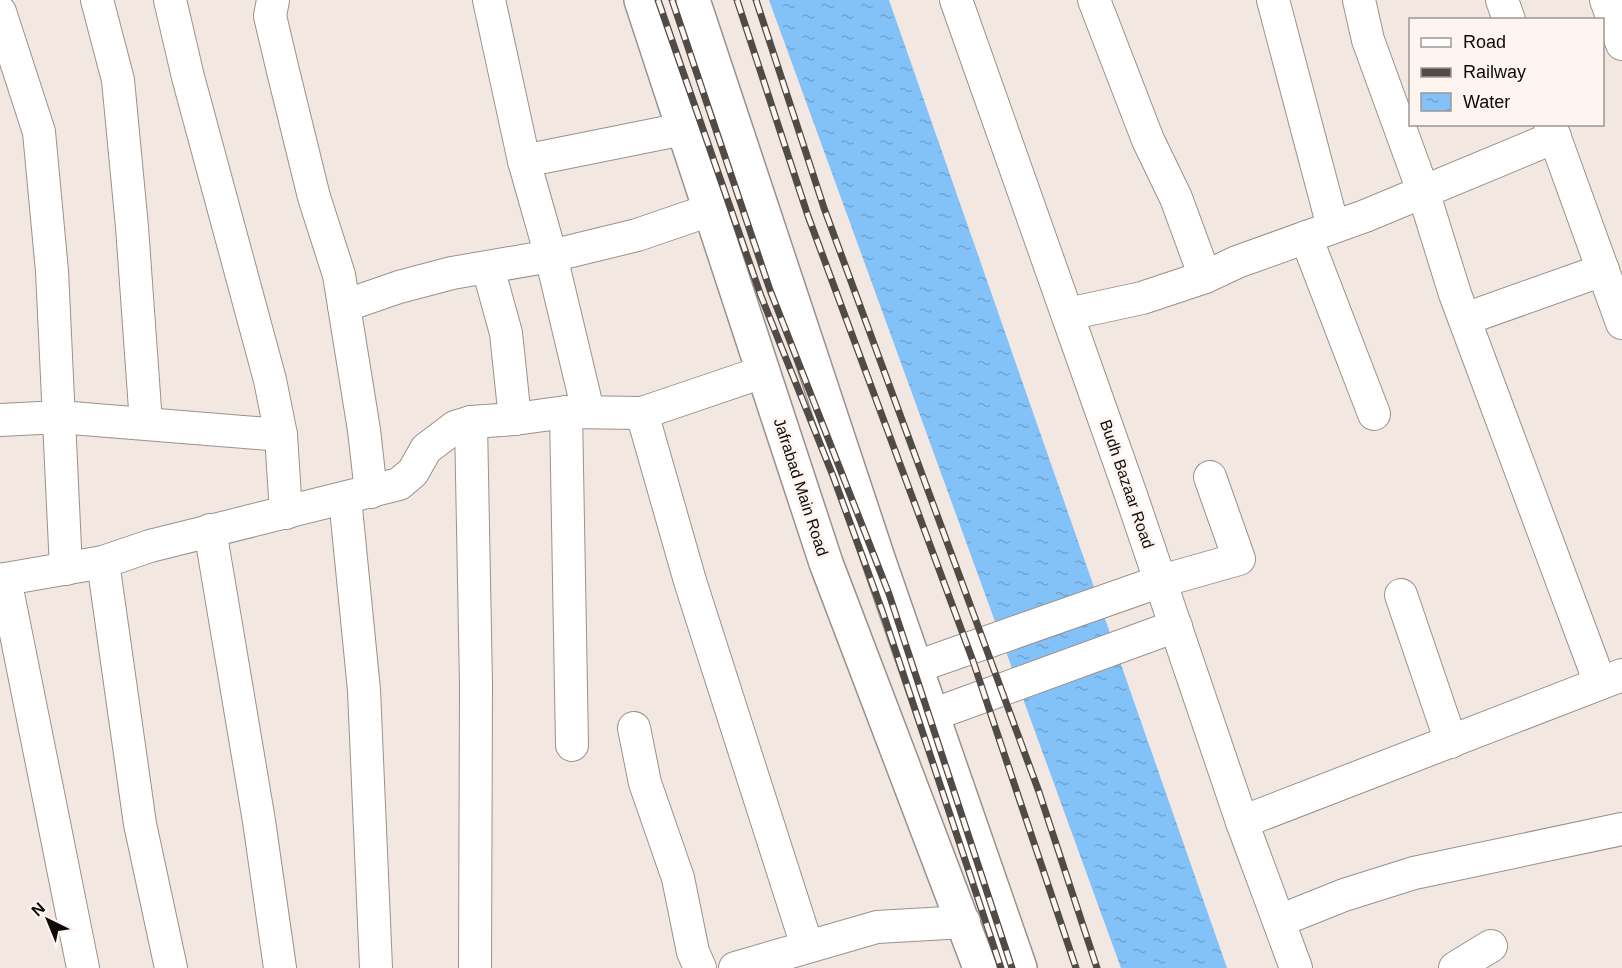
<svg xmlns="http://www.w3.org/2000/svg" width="1622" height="968" viewBox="0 0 1622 968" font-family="Arial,sans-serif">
<defs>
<pattern id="water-ripples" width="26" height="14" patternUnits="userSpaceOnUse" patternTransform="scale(1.5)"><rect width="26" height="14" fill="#82c2f8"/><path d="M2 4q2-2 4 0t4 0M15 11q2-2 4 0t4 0" fill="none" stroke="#6fa5d3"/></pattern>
</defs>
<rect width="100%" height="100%" fill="#f2e7e1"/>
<polygon fill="url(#water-ripples)" points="769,0 889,0 1227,968 1121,968"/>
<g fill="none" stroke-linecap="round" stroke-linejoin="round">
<g stroke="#9b918c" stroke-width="34">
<g id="minor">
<polyline points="97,0 118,80 132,227 146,423"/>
<polyline points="170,0 188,77 270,380 281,435 286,513"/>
<polyline points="273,0 270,16 283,71 314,197 339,275 364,430 371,492"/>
<polyline points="489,0 524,161 551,256 588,411"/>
<polyline points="956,0 1131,495 1242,822 1296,968"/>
<polyline points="1094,0 1148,140 1176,198 1205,277"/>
<polyline points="1273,0 1333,227"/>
<polyline points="1359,0 1368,40 1423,191 1455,294 1600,683"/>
<polyline points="1502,0 1509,20"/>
<polyline points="1606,0 1622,44"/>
<polyline points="0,12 39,132 52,271 66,569"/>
<polyline points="1550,124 1622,323"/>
<polyline points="524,161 683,129"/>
<polyline points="1306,237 1374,414"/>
<polyline points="344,306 399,287 452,273 551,256 637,235 710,210"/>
<polyline points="1068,314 1142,298 1205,277 1237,262 1365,216 1555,137"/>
<polyline points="1465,319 1603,270"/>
<polyline points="566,412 572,745"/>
<polyline points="642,413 690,581 807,946"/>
<polyline points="515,419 566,412 642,413 763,372"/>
<polyline points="0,420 59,417 281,435"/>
<polyline points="471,422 476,685 475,968"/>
<polyline points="345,498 364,690 376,968"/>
<polyline points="210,530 259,821 280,968"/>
<polyline points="103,562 140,824 171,968"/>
<polyline points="5,579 83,968"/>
<polyline points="0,580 103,562 150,546 399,484 413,472 426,449 455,427 471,422 515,419 506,333 488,268"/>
<polyline points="1401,595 1451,742"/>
<polyline points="916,667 1161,581 1239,559 1210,477"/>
<polyline points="932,715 1176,626"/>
<polyline points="634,728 645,783 678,878 693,952 700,968"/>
<polyline points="1242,822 1622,675"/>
<polyline points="1279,921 1344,895 1414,873 1622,829"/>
<polyline points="735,968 877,927 964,922"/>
<polyline points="1455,968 1491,946"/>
</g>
</g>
<g stroke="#9b918c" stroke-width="36">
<g id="major">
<polyline points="641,0 826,563 980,968"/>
<polyline points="693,0 879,561 1020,968"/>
</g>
</g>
<use href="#minor" stroke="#fff" stroke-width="32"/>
<use href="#major" stroke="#fff" stroke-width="33"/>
<g stroke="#514b48" stroke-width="7">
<g id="rail">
<polyline points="658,0 761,296 833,476 883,613 1001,968"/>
<polyline points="672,0 770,290 889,594 1012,968"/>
<polyline points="737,0 808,216 973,661 1076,968"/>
<polyline points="756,0 824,208 1039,792 1097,968"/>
</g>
</g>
<use href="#rail" stroke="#fef4f0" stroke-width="4.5" stroke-dasharray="14" stroke-linecap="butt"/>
</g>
<g text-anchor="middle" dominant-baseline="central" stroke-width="6" stroke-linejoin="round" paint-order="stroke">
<g font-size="16" fill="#0e0b09" stroke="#fef4f0">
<text transform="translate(1127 484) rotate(71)">Budh Bazaar Road</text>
<text transform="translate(801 487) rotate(72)">Jafrabad Main Road</text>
</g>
</g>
<rect x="1409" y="18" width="195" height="108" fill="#fef4f0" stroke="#9e9794" stroke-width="1.5"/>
<rect x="1421" y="38" width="30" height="9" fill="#ffffff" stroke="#9e9794" stroke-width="1.5"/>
<text x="1463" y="48" font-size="18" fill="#0e0b09">Road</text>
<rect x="1421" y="68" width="30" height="9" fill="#514b48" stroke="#9e9794" stroke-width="1.5"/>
<text x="1463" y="78" font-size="18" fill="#0e0b09">Railway</text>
<rect x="1421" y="93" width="30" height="18" fill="url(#water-ripples)" stroke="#9e9794" stroke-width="1.5"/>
<text x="1463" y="108" font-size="18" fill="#0e0b09">Water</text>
<g transform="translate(48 920) rotate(317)" stroke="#fef4f0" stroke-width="4.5" paint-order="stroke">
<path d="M0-4.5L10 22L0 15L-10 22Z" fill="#0e0b09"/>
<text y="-9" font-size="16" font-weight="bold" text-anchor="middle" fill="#0e0b09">N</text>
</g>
</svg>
